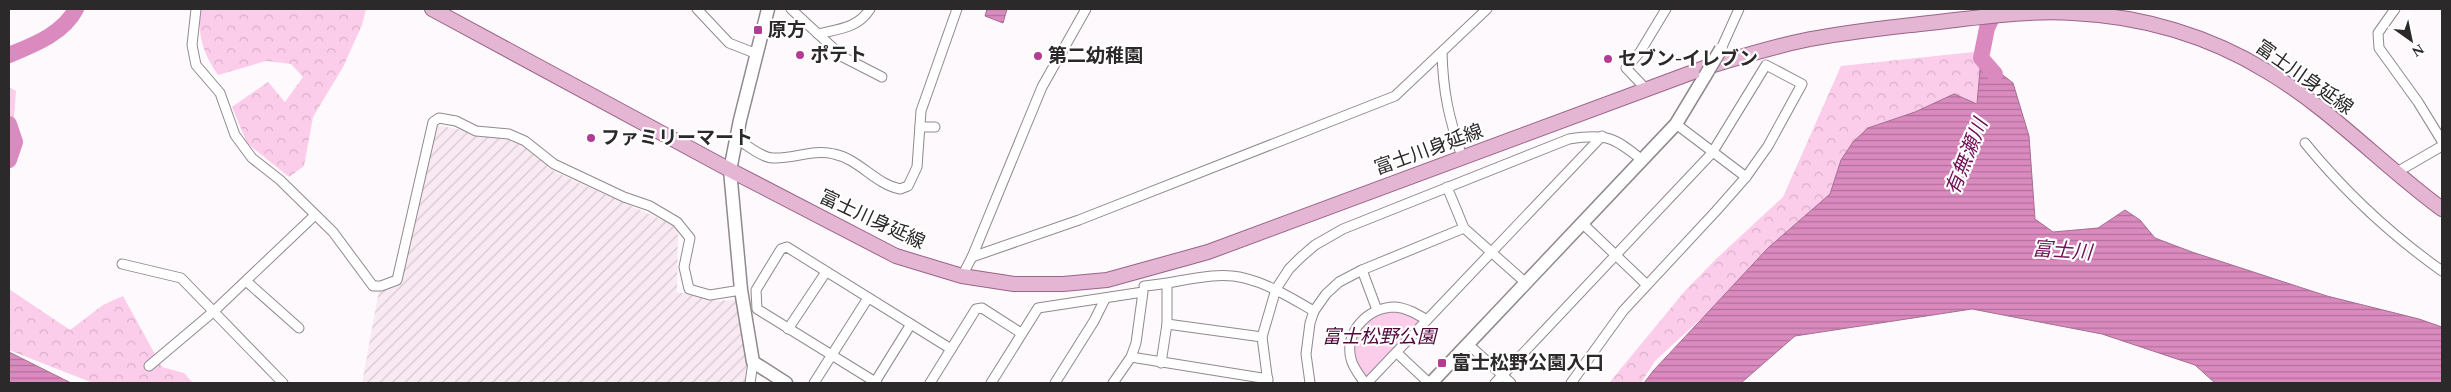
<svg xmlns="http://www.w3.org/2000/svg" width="2451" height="392" viewBox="0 0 2451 392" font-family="Spectral,'Noto Sans JP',serif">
<defs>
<pattern id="industrial-furrows" width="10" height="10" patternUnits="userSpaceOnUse" patternTransform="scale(1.25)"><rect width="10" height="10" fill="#f9e9f2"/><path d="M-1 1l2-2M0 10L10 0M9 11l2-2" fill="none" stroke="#d6c8d0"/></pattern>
<pattern id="forest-crowns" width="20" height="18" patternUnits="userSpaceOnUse" patternTransform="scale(1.25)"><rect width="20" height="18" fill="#fccdea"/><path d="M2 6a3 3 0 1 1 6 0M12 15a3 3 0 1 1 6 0" fill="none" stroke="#d8b0c9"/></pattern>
<pattern id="water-rules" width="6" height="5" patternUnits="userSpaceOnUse" patternTransform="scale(1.25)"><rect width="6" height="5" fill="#da8abe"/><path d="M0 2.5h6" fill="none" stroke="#b1719b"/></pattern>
</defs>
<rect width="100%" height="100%" fill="#fef9fc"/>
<polygon fill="url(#industrial-furrows)" points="436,125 517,140 555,172 678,227 677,292 717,301 736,300 750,357 745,383 362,383 379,290 401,284"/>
<g fill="url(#forest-crowns)">
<path d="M201,9h165l-4,16 -19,42 -30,50 -9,49 -15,11 -42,-34 -15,-36 36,-25 17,20 18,-25 -12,-13 -25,-3 -48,14c-15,-22 -21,-39 -17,-66z"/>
<polygon points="1983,51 1977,104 1841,160 1830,194 1743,275 1705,315 1655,361 1641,383 1609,383 1684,292 1716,259 1783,197 1841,66"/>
<polygon points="9,87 16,91 9,186"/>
<polygon points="9,289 70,330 103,305 123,296 162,367 184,373 193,383 93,383 9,350"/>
</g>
<path fill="#fccdea" d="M1390,311l17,2 15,9 -55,57c-7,-8 -13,-17 -14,-28 -3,-21 18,-38 37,-40z"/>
<g fill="url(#water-rules)" stroke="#a66d92">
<polygon points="987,9 1007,9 1003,23 985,16"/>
<polygon points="1981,58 2013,83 2029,136 2035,219 2053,232 2098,228 2125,210 2140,220 2155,238 2192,252 2327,296 2419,319 2442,327 2442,383 2215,383 2195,365 2102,334 1972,309 1795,336 1741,383 1644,383 1653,371 1768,248 1830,194 1841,160 1853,142 1868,128 1915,112 1954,94 1977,104"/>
<polygon points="9,352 71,383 9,383"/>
</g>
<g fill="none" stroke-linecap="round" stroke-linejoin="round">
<g stroke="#da8abe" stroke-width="16">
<path d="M9,55c24,-10 54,-21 67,-46"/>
<polyline points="1995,74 1981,58 1987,28 1996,9"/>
<polyline points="9,124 15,142 9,160"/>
</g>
<g stroke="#91898e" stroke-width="11">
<g id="street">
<polyline points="196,9 192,45 196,65 220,93 235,135 252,158 280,180 333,232 373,286 381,286 397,280 433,122 439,118 456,121 476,131 509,134 525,141 554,164 624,197 650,206 677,222 690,238 684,267 689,289 710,295 741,290"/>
<polyline points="697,9 729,43 757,54"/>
<polyline points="791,9 843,57 882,77"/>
<polyline points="2395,9 2378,33 2379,48 2418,102 2442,141"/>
<path d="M818,34c21,-5 40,-6 52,-25"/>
<polyline points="1721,49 1739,9"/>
<path d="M1442,52c1,41 7,66 20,105"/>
<polyline points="1646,89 1626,68 1640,52 1666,9"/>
<polyline points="1676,124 1746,177"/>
<polyline points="920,127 935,127"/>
<path d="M736,138c9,6 26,20 37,20 20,1 40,-9 61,-4 25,5 41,30 66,35l8,-3 9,-19 4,-56 36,-102"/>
<path d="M2305,143c40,49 85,91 137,128"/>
<polyline points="2397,172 2442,146"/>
<polyline points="1447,187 1464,228 1526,283"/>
<polyline points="1582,223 1647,285"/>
<polyline points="972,257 1079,220 1395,96 1487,9"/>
<polyline points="122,264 181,278 283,383"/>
<polyline points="1362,270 1377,310"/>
<polyline points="962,276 972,257 1042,87 1086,9"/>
<polyline points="246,281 299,328"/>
<path d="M1144,286c32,-2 69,-16 100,-8 25,6 47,20 70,33"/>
<polyline points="1167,324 1262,337"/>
<polyline points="788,329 826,272"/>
<polyline points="1468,344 1511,383"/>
<polyline points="1397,353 1429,383"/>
<polyline points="1131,357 1268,379"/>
<polyline points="1161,363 1167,324 1167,284"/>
<polyline points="149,366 213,312 315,215"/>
<polyline points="875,382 911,324"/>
<polyline points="750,383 753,362"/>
<polyline points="814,383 868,298"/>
<polyline points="877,383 757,309 756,290 781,249 787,247 951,349"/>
<polyline points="930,383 976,309 982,308 1021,333"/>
<polyline points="991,383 1038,308 1143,292 1136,343 1131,357 1113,383"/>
<polyline points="1055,383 1094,321 1105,299"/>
<path d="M1268,383l-6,-46 14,-48 13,-20 11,-11 15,-13 28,-16 226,-90c37,-6 45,-2 73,21"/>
<polyline points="1310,383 1306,354 1310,323 1314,311 1326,294 1339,282 1362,270 1464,228"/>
<path d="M1365,383c-5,-7 -12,-15 -14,-24 -7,-27 17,-52 44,-52 12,1 22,7 32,13"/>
<polyline points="1367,383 1602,136"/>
<polyline points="1495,383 1712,153 1766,65 1802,84 1768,146 1746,177 1716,211 1623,311 1571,383"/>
</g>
</g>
<g stroke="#91898e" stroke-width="15">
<g id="secondary">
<polyline points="768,9 740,120 730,170 741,290 753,362 786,383"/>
<polyline points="1431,383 1676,124 1705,76"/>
</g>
</g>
<g stroke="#996487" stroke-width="16">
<path id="primary" d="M432,9l298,161 166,86 66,20 52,8h49l44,-4 101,-28 496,-184c32,-10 64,-20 97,-27 42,-9 85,-13 128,-18 47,-5 97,-13 144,-10 69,3 137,23 195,59 64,38 115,94 174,137"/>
</g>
<use href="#street" stroke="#fff" stroke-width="9"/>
<use href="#secondary" stroke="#fff" stroke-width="12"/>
<use href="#primary" stroke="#e5b5d4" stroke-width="14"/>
<g stroke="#91898e" stroke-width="15" stroke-linecap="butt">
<polyline id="secondary-bridge" points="1705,76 1721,49"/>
</g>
<use href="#secondary-bridge" stroke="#fff" stroke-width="12"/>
</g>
<g fill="#b33c92" stroke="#fff" stroke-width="2">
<rect x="753" y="25" width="10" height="10" rx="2.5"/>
<circle cx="800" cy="55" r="5"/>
<circle cx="1038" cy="56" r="5"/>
<circle cx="1608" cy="59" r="5"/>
<circle cx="591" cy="138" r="5"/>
<rect x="1437" y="358" width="10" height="10" rx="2.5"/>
</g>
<g text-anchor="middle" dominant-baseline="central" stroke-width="4.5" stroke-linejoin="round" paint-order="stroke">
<g font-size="19" font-weight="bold" fill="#2c292b" stroke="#fff" text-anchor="start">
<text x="768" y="30">原方</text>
<text x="810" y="55">ポテト</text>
<text x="1048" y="56">第二幼稚園</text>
<text x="1618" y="59">セブン-イレブン</text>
<text x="601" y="138">ファミリーマート</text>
<text x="1452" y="363">富士松野公園入口</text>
</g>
<g font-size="19" fill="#2c292b" stroke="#fff">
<text transform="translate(2304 78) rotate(35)">富士川身延線</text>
<text transform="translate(1429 150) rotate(-20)">富士川身延線</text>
<text transform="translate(872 220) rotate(25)">富士川身延線</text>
</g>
<g font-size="19" font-style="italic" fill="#4f063d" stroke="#fff">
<text x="1379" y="337">富士松野公園</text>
</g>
<g font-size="20" font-style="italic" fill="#711159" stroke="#fff">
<text transform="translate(1967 157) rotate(-68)">有無瀬川</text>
<text transform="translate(2062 251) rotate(4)">富士川</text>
</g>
</g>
<rect width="2451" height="392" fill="none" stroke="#2c292b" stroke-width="20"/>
<g transform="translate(2411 40) rotate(147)" stroke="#ffffff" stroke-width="4" paint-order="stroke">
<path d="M0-4L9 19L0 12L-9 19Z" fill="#2c292b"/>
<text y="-8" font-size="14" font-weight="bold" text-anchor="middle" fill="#2c292b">N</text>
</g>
</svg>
